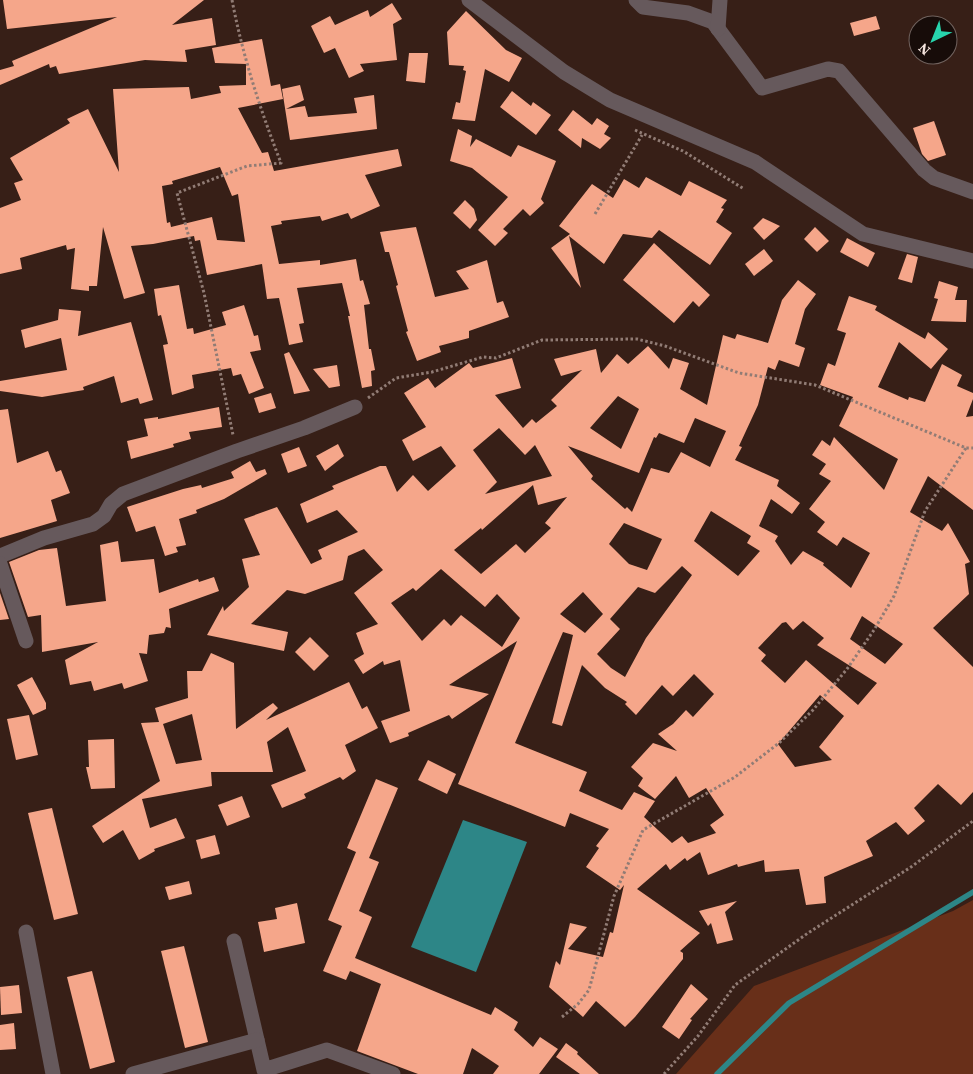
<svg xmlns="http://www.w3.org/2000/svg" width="973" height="1074" viewBox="0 0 973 1074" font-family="'Source Serif 4',serif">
<rect width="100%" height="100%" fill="#371f17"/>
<polygon fill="#682f19" points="973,900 973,1074 676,1074 754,986 953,911"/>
<polygon fill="#2d8687" points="463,820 527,842 476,972 411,947"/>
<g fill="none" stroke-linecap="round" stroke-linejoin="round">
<polyline stroke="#2d8687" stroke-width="5.5" points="717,1074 789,1003 973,892"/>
</g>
<g fill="#f5a68a" fill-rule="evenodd">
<polygon points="3,0 204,0 172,25 212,18 216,45 185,50 187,62 145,60 59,74 56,66 50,68 49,64 0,85 0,70 14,66 12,61 117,17 7,29"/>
<polygon points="392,3 402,19 393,24 397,60 360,64 364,71 349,78 335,48 324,53 311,26 330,16 335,25 368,10 370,17"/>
<polygon points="466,11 506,50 522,58 509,82 485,69 475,121 452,119 456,102 460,103 466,71 463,70 464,66 449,65 447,32"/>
<polygon points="876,16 880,29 854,36 850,23"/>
<path d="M262,39l9,47 9,-2 3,15 -45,9 24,45 6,-1 6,19 124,-22 4,17 -37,9 15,31 -29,13 -3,-6 -26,8 -2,-5 -39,5 1,3 -11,2 8,38 41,-4v5l36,-6 4,22 3,-1 7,24 -6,1 5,44h2l4,21 -4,1 1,15 -10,2 -14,-72h2l-8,-33 -45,5 7,35 -5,1 4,18 -14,3 -10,-47 -12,1 -5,-35 -55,11 -7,-35 -5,1 -1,-5 -41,8 -22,2 14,47 -21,6 -21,-72 -6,59h-8v5l-18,-2 4,-41 -8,2 -1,-5 -46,13 2,11 -22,5v-66l21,-8 -7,-17 9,-3 -13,-22 60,-35 -3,-4 21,-10 31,63 -6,-83 76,-2 2,12 30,-6 -2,-7 27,-1v-21l-31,-1 -3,-15zM220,167l12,29 6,-2 7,48 -28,-2 -5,-23 -41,10 -1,-5 -3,1 -5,-37 11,-2 -1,-3z"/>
<polygon points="409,53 428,53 425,83 406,81"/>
<polygon points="300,85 304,100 286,109 305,106 308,117 357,113 354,98 374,95 377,129 290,140 282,89"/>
<polygon points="512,91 531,106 533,102 551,115 536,135 500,107"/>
<polygon points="573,110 592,125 597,118 609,126 604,134 611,138 600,149 582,138 581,148 558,130"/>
<polygon points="934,121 946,155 928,161 922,154 913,128"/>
<polygon points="458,129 472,136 470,147 476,139 511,157 518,145 556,161 541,199 544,203 530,216 523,209 503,229 508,233 495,246 478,230 508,197 472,168 450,161"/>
<polygon points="646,177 681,196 689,181 727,200 721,208 724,209 716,222 732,233 710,265 659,230 652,238 623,234 604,264 569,236 581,288 551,248 570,234 559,226 592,184 613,198 624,179 639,188"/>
<polygon points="465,200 474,209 477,220 470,229 453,213"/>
<polygon points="763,218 780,226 764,240 753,228"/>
<polygon points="416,227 435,297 469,289 456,271 487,260 497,303 503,301 509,317 469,331 469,338 439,346 441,352 417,361 406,332 408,331 396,286 398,285 389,252 385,252 380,232"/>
<polygon points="815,227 829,241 817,252 804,239"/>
<polygon points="847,238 875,253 868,267 840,252"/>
<polygon points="654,243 710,295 699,307 693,301 674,323 623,280"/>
<polygon points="764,249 773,261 754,276 745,264"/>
<polygon points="907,254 918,257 912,283 898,279"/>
<path d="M798,280l18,14 -11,15 -10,35 10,4 -6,19 -20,-7 -4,10 -7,-3 -10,38 -19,41 3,1 -7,13 44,20 -2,6 23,17 -8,11 -21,-15 -12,27 19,10 -3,5 16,24 12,-14 21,12 -1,2 28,23 19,-35 -27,-16 -6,9 -20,-14 8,-10 -16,-13 22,-28 -12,-7 7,-10 -14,-9 10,-15 8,6 4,-9 50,53 14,-31 -59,-33 14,-29 -33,-12 8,-22 7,3 11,-33 -9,-3 12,-34 28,10 -2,4 50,29 3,-7 20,17 -17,20 -32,-27 -21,45 30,13 1,-3 16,5 17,-38 20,11 -5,11 16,7v6l-7,18 7,-1v94l-45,-34 -18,36 32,19 6,-8 22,39 -5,2 4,30 -36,34 40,39v125l-12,13 -23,-21 -24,24 11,13 -17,14 -12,-13 -30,19 7,15 -49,21 2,26 -20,2 -7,-36 -34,3 -1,-12 -26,7 -1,-3 -29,11 -8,-23 -13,9 -2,-3 -15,12 -4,-6 -29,25 63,44 -20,18 3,2v6l-48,58 -10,10 -29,-26 -13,16 -34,-30 7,-26 4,4 10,-42 17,4 -19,22 35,8 7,-25 3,1 11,-48 -4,5 -34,-23 13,-19 -3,-2 13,-17 -39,-16 -5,14 -107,-43 59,-143 -68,44 40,9 -37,25 -3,-4 -41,18 1,3 -19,7 -9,-22 29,-10 -10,-51 -16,5 -1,-4 -20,13 -9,-14 10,-6 -8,-21 22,-9 -24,-31 29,-23 -19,-21 -16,7 -5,24 -38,14 -18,-4 -36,34 37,8 -4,19 -77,-16 16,-29 1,5 25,-24 -7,-28 18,-4 -16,-36 33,-12 34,57 11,-5 -4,-9 40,-18 -21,-22 -30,13 -7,-19 34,-15 -2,-3 48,-20h6l11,26 16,-17 15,16 28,-25 -15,-20 -28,15 -11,-21 24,-13 -22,-34 24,-15 7,10 34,-25 4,5 39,-10 9,30 -26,7 28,33 9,-9 4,4 21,-17 -6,-6 31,-30 -21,6 -7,-17 42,-10 5,24 16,-19 11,10 20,-18 21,23 4,-11 16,5 -9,26 27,16 16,-70 12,4 2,-5 31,9 14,-43zM618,396l21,13 -18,40 -31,-21zM695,418l31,13 -16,36 -29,-15 -12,21 -18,-5 -19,44 -5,-5 -2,2 -34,-30 2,-3 -25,-30 71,27 15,-36 2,1 3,-5 25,10zM499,428l26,27 10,-10 17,31 -67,18 12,-12 -24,-32zM533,485l5,20 29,-8 -22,26 6,5 -26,25 -9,-9 -35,30 -27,-24 27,-22 1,2zM711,511l40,25 -4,7 13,8 -22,25 -44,-35zM624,523l38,16 -15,31 -18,-6 -20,-20zM682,566l10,9 -46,63 -21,39 -14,-9 -14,-14 23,-25 -10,-10 28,-32 17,6zM441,569l44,38 12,-13 23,24 -18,29 -41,-32 -10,11 -7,-7 -22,22 -31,-38 22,-15 3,3zM583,592l20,22 -18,19 -25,-19zM862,616l41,28 -18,20 -35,-25zM803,621l21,17 -7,7 60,38 -19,22 -52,-45 -21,23 -24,-22 5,-6 -8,-7 24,-25 4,-1 7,8zM563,632l10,3 -21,88 10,3 20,-61 23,23 22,14 -2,2 11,11 26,-30 11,11 21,-22 20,20 -21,23 -7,-7 -13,14 -15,10 19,17 -24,-8 -22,24 12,11 -5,8 17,13 21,-23 13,22 17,-10 18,27 -14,10 6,8 -28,10 -6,-7 -10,7 -28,-26 11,-16 -21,-9 -12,18 -43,-19 8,-19 -72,-29zM820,695l24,21 -25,31 13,13 -37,7 -17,-23z"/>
<polygon points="939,281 958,287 955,300 967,300 966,322 931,321 938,299 934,298"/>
<polygon points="179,285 187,329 193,328 194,334 226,325 222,312 244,305 254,336 258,335 261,350 250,352 264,388 249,394 241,374 233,376 231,368 192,375 194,388 172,395 163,345 168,344 161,315 158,316 154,289"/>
<polygon points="59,309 81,311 78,336 131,322 153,400 140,404 138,398 121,403 114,376 83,387 84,390 42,397 0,391 0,381 67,370 61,338 25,348 21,330 58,320"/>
<polygon points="289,352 310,391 294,394 284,354"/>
<polygon points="337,365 340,386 329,388 313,369"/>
<polygon points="271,393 276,408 259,413 254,398"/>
<polygon points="219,407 222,427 189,432 191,439 173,444 174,447 131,459 127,441 148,436 144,419 158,417 158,419"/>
<polygon points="8,409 17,463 48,451 56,472 61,470 70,493 51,500 57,521 0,538 0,410"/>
<polygon points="338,444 344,456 325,471 316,456"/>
<polygon points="299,447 307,466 288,473 281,454"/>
<polygon points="250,461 256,472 265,469 267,474 224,499 196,510 197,513 179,519 186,545 176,547 178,552 165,556 155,526 136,532 127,507 183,489 201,485 202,488 234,478 231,472"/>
<polygon points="118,541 121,562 154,559 159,593 198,579 199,582 214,577 219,591 169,609 171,628 166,627 164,633 149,635 147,654 139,653 148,681 124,689 122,683 94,691 91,681 70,685 65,660 98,642 42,652 41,615 28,617 9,562 39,550 57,548 66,606 106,601 100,545"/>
<polygon points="0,593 9,619 0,620"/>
<polygon points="310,637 329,656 314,671 295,652"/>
<path d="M211,653l23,10 2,66 37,-26 5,5 -12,12 83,-38 13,27 5,-3 11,22 -33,17 11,26 -13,9 -3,-3 -36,17 2,4 -24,10 -11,-23 35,-14 -18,-44 -21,15 6,30h-62l1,14 -70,13 8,29 26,-10 9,20 -31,11 1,2 -16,9 -16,-30 -20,13 -11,-17 68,-45 -19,-58 18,-1 -4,-14 33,-10 -1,-27h15zM192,714l10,46 -26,4 -13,-40z"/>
<polygon points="32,677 46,703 46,709 33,715 17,685"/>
<polygon points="29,715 38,755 16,760 7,719"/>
<polygon points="114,739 115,788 91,789 86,767 89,767 88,740"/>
<polygon points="428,760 456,774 447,794 418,780"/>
<polygon points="376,779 398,788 369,858 379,862 359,911 372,917 355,958 491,1015 495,1007 518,1022 514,1030 533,1047 540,1037 558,1049 539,1074 493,1074 499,1066 472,1048 463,1074 418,1074 357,1051 381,984 350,971 346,980 323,971 342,926 328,920 356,852 347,848"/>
<polygon points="242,796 250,817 227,826 218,805"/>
<polygon points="52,808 78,914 54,920 28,813"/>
<polygon points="215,835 220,854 201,859 196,840"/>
<polygon points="189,881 192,894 169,900 165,887"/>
<polygon points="737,901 725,912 733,940 717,944 711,923 708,926 699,911"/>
<polygon points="297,903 305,943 264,952 258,922 277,919 275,908"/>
<polygon points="184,946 208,1042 185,1048 161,951"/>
<polygon points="92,971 115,1062 90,1069 67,977"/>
<polygon points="691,984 708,999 690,1019 692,1020 679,1039 662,1027"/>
<polygon points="19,985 22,1013 1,1015 0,987"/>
<polygon points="14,1023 16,1049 0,1050 0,1025"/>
<polygon points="566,1043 578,1052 577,1054 599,1074 580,1074 556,1057"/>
</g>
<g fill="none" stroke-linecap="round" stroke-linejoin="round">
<g stroke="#917c75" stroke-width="3" stroke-dasharray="2.5 2.5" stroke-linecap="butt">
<path d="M232,0c11,57 28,109 49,163l-34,3 -70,27 27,100 29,142"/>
<polyline points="635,130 683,151 744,189"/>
<polyline points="595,214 642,135"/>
<polyline points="368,398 396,378 432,372 483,357 496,358 542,340 637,339 665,346 739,373 815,385 966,448 973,448"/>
<polyline points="562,1017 578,1004 589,990 614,896 643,830 735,777 779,743 813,710 847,669 874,630 894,596 925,511 966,448"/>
<polyline points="664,1074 698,1036 735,985 808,933 911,867 973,821"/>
</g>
<g stroke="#66595c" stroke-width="15">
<polyline points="469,0 564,72 610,100 755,162 863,234 973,261"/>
<polyline points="636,0 643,7 688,13 713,22 762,88 828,69 839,71 924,170 934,178 973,192"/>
<polyline points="718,29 720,0"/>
<polyline points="0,556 44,538 93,524 104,516 111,504 123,494 237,451 304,428 355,407"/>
<polyline points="0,564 26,641"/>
<polyline points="26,932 53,1074"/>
<polyline points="234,941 264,1070 327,1050 393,1074"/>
<polyline points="133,1074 257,1040"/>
</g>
</g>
<g transform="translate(933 40) rotate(223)"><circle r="24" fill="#170c09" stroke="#70625e"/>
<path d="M0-4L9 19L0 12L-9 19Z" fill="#27d5ad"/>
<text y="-8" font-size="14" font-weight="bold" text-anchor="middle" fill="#f5e4de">N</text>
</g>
</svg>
